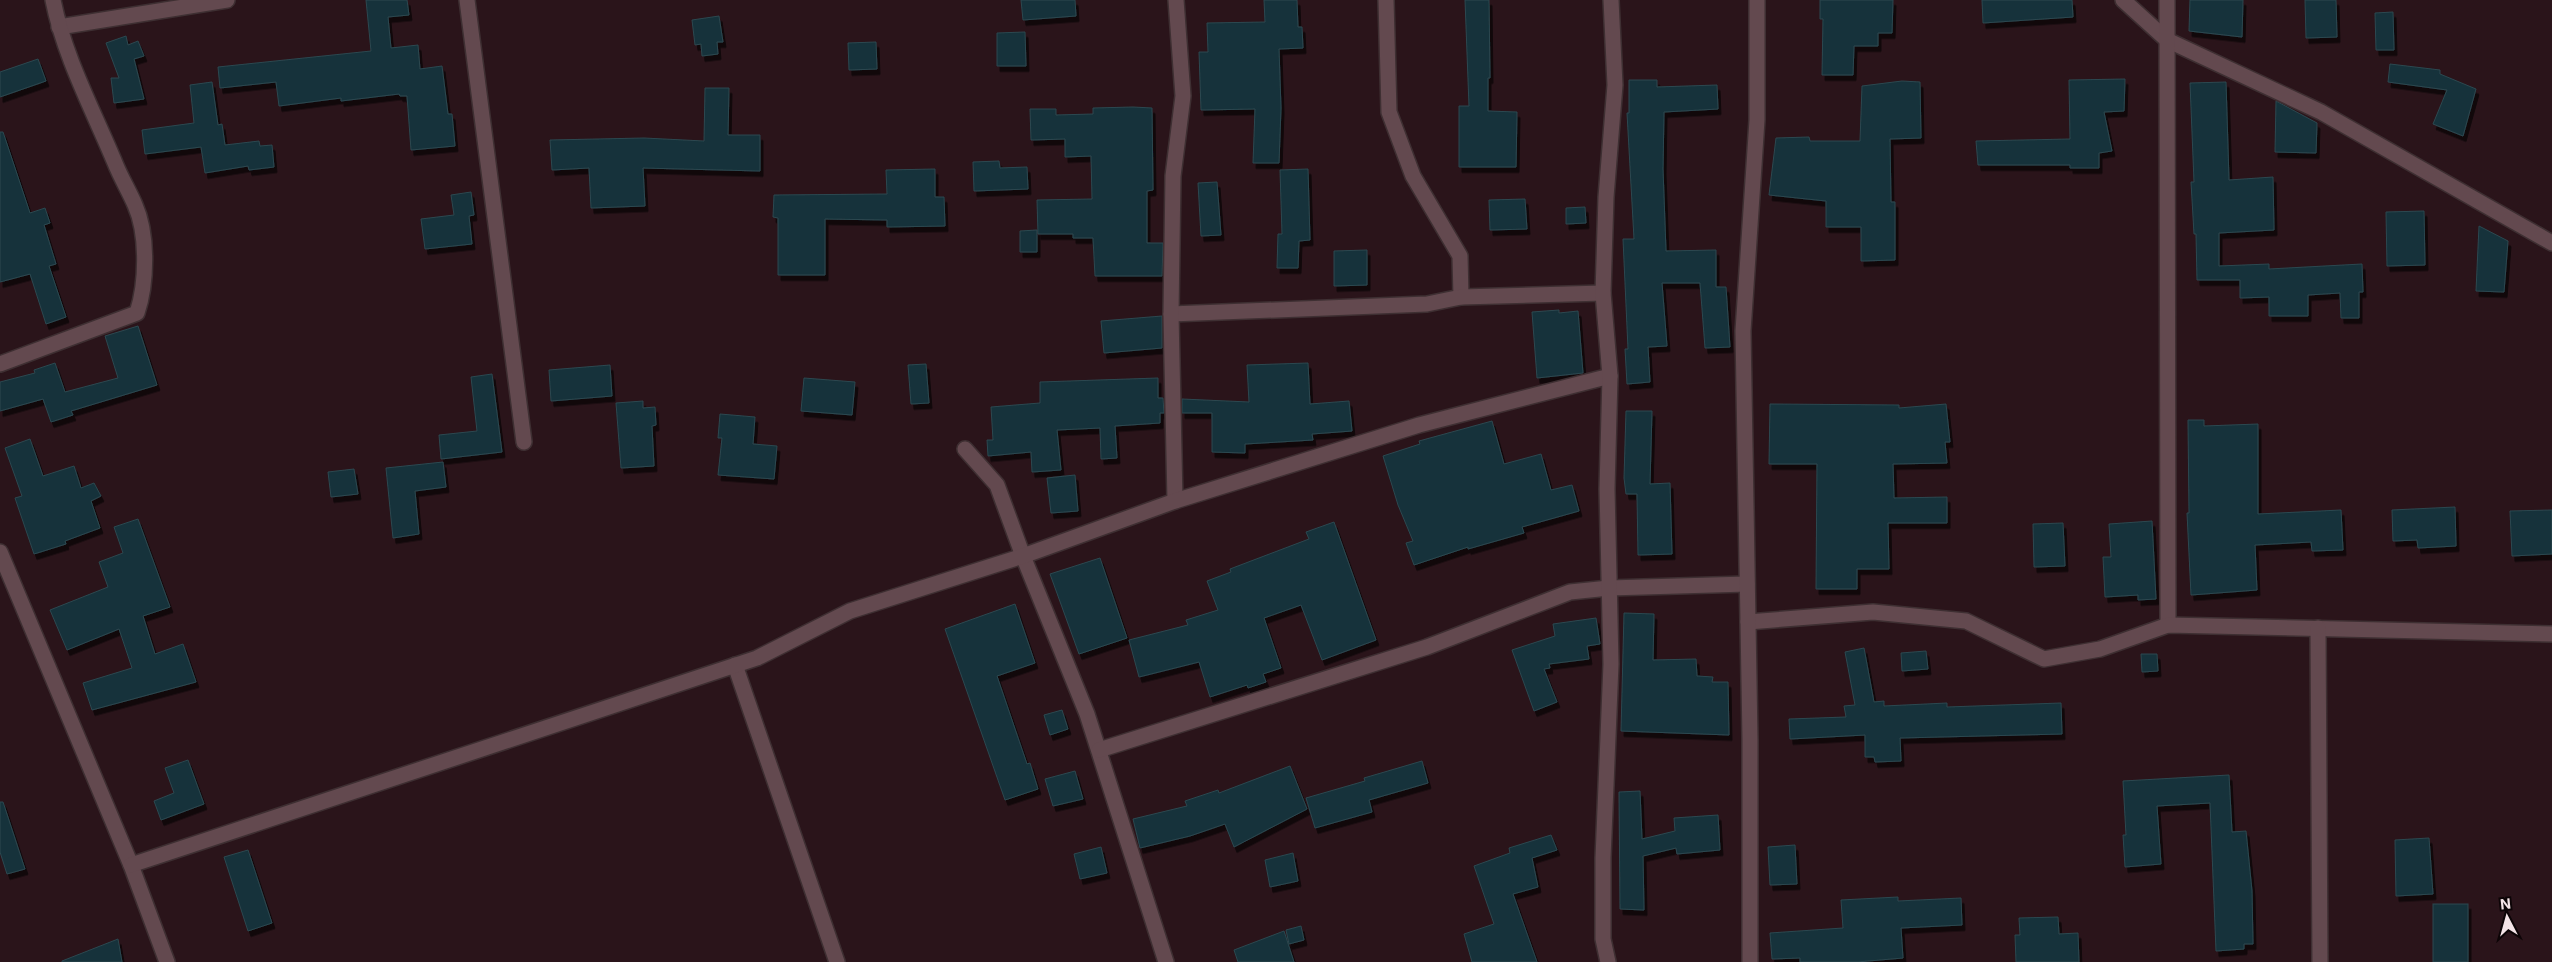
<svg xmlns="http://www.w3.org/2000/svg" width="2552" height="962" viewBox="0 0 2552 962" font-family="Inter,sans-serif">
<defs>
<filter id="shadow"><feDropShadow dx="3" dy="5.5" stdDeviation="0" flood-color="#0009"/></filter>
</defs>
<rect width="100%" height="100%" fill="#2a141a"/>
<g fill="#16323a" stroke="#2c4850" filter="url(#shadow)">
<polygon points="366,0 407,0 409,15 388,17 391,48 418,45 420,69 442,66 448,114 452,114 455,146 411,150 407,96 400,96 399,94 341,101 341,98 279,106 276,82 220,88 218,67 371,51"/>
<polygon points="1021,0 1075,0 1076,16 1023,20"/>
<polygon points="1264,0 1297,0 1298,27 1302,27 1303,48 1279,49 1281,108 1279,163 1253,163 1255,109 1201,110 1199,52 1208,52 1207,23 1265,22"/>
<polygon points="1465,0 1489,0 1490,78 1488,78 1488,111 1517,112 1516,167 1459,167 1459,106 1469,106"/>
<polygon points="1820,0 1893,0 1892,33 1878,33 1878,46 1854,46 1853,75 1822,75 1823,19 1820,19"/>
<polygon points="1982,0 2072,0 2073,17 1983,23"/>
<polygon points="2190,0 2243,0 2242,37 2189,31"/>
<polygon points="2305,0 2336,0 2337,37 2306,38"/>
<polygon points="2393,12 2394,50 2376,50 2375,13"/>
<polygon points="719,16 723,42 717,42 718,54 702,56 701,44 695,45 692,20"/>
<polygon points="1025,32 1026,66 997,66 997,33"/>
<polygon points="126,36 128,45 138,41 144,56 134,59 144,99 114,103 111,78 119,78 106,43"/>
<polygon points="876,42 877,69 849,70 848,43"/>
<polygon points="38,59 46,81 0,97 0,72"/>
<polygon points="2390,64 2440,70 2440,74 2476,89 2463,136 2433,124 2447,90 2388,82"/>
<polygon points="2125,79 2124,111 2104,112 2112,151 2099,153 2099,168 2070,168 2070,165 1978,165 1976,141 2070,139 2069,80"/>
<polygon points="1629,80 1657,80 1657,87 1717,85 1718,109 1664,112 1663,169 1666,251 1716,250 1716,287 1726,287 1730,347 1705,348 1700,283 1662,283 1667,346 1648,347 1650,382 1627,384 1625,349 1628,349 1623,239 1634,239 1627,113 1629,113"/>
<polygon points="1902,81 1920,82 1921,138 1890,139 1891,202 1895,202 1895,260 1861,261 1861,227 1826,227 1826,201 1769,195 1776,138 1809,137 1810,141 1860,141 1862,86"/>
<polygon points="212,82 218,125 222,124 225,145 259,141 260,146 272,145 274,167 249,170 248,166 205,173 201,147 145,154 142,130 194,123 190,85"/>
<polygon points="2226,82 2229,180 2273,177 2274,230 2219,233 2219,266 2269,264 2269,269 2362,264 2363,292 2359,292 2359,318 2341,318 2340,293 2308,295 2308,316 2269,316 2269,297 2240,298 2240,280 2197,280 2196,234 2194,234 2191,182 2194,182 2190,83"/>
<polygon points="705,88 729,88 728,135 760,135 760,171 643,168 645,206 591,208 589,168 552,170 550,140 644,138 704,141"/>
<polygon points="2276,101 2317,123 2316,153 2275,152"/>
<polygon points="1133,107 1152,108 1153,190 1147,191 1147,243 1163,243 1162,276 1095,276 1093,238 1073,238 1073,234 1038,234 1037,200 1092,199 1091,156 1065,157 1065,139 1031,140 1030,109 1056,109 1056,115 1093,114 1093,108"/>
<polygon points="0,132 3,132 30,213 45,208 50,223 44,225 56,264 49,266 66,317 46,324 30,274 0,282"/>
<polygon points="999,161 1000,168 1027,167 1028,189 974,191 973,162"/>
<polygon points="935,169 935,197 944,197 945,226 887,227 887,220 825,219 825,275 778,275 778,218 773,217 774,195 887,194 886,170"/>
<polygon points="1308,169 1310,240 1299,241 1298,268 1277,268 1278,234 1282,234 1280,170"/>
<polygon points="1217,182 1221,235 1201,236 1198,183"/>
<polygon points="471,192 474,215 469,216 472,244 425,249 421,219 454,215 451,195"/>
<polygon points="1525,199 1527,229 1490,230 1489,200"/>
<polygon points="1585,207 1586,223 1566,224 1566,208"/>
<polygon points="2424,211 2425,265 2387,266 2386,212"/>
<polygon points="2479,226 2508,241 2504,292 2476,291"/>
<polygon points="1037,230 1037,252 1020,252 1020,231"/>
<polygon points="1367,250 1367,285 1334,286 1334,251"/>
<polygon points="1559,310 1559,313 1578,311 1583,373 1537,378 1532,312"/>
<polygon points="1162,316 1162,348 1104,353 1101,321"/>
<polygon points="138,326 157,385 71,411 73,415 51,422 43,399 0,411 0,382 35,373 34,370 55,363 65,392 118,378 105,336"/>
<polygon points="1308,363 1310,404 1349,401 1352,431 1312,434 1313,440 1245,444 1245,453 1212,452 1212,413 1182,413 1182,399 1249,402 1247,365"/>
<polygon points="926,364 929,403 911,404 908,365"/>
<polygon points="610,365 612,396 551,401 549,370"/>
<polygon points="492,374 502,452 441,459 439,435 477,431 471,377"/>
<polygon points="804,378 855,382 852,415 801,411"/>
<polygon points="1158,378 1158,398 1163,398 1164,413 1160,413 1160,423 1115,426 1117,458 1101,459 1100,428 1057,430 1061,470 1032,472 1031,452 988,456 987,440 993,440 991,407 1040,403 1040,382"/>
<polygon points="643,401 643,408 655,407 656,425 652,426 654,466 621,468 616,403"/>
<polygon points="1770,404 1899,405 1899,408 1946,404 1950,442 1945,442 1947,463 1893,464 1894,498 1947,497 1947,523 1888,523 1889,569 1857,569 1857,589 1816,589 1817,464 1769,464"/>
<polygon points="1626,411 1652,411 1650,484 1670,483 1672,554 1638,555 1637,494 1626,494 1624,478"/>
<polygon points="720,414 755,417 753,444 777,446 774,479 718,475 722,438 718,438"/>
<polygon points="2188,420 2204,420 2204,426 2258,424 2258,514 2341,510 2343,550 2312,551 2311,542 2255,545 2257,590 2191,595 2187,513 2189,513"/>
<polygon points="1492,421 1504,464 1541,454 1551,490 1572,485 1579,511 1522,527 1524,533 1468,549 1468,547 1414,565 1406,543 1413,541 1398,505 1383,456 1420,444 1419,441"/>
<polygon points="30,439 43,476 74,466 81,488 94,483 101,496 91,501 100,528 65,541 66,544 34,554 15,498 22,496 5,448"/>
<polygon points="443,462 446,487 415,491 419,534 393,538 386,468"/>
<polygon points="354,469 358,494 331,497 328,472"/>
<polygon points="1075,475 1078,511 1051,513 1047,478"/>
<polygon points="2455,507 2456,546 2418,548 2417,540 2393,541 2392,510"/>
<polygon points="2552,510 2552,554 2512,556 2510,511"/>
<polygon points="138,519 170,607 143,616 155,654 183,644 196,682 92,710 83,683 132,668 119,629 67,650 50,610 108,587 99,562 123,553 114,527"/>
<polygon points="2152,521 2156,599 2138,600 2138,595 2105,597 2103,557 2111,557 2109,524"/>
<polygon points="1334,522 1376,640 1322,660 1301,605 1264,618 1281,668 1263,674 1266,682 1248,688 1247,685 1210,697 1199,662 1139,677 1129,640 1188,625 1186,620 1218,610 1207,581 1231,572 1230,569 1309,539 1306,532"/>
<polygon points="2063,523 2065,566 2034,567 2033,524"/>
<polygon points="1100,558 1127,638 1079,654 1050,574"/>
<polygon points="1015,604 1035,663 997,676 1027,764 1030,763 1038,789 1005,800 945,629"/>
<polygon points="1624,613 1654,614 1653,660 1696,659 1697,676 1713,677 1712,682 1728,682 1729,735 1621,731"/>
<polygon points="1596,618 1600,644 1587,646 1589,659 1549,664 1550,668 1544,669 1557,702 1534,711 1512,650 1555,636 1553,624"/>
<polygon points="1864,648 1874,702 1884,701 1884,706 1947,703 1947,707 2061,703 2062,734 1900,738 1901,761 1875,762 1874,757 1865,757 1865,735 1790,739 1789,719 1846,717 1844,706 1855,705 1845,652"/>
<polygon points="1926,651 1928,669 1902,671 1901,653"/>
<polygon points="2141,654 2157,654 2158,671 2142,672"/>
<polygon points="1062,710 1068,729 1050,735 1044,715"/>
<polygon points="188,760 204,804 161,820 154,801 174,793 165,768"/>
<polygon points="1422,761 1428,783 1369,800 1372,812 1315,828 1306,798 1365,781 1364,778"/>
<polygon points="1290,766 1307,809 1234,847 1225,824 1190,836 1140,848 1133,819 1187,806 1185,801 1218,790 1219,793"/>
<polygon points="1075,771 1083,799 1053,806 1045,779"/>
<polygon points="2229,775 2232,832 2246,831 2252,891 2253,944 2244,944 2244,949 2216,951 2210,803 2157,806 2161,864 2125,867 2123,835 2126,835 2123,781"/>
<polygon points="1640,791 1642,839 1675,831 1674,818 1718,815 1720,850 1677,854 1676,848 1643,856 1644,910 1620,909 1619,792"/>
<polygon points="0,802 3,802 25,869 7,874 0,852"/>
<polygon points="1551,835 1557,850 1532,858 1538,887 1513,894 1537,962 1472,962 1464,934 1494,924 1474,866 1510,853 1509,848"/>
<polygon points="2429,838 2433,894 2396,896 2395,840"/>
<polygon points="1795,845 1797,884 1770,885 1768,847"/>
<polygon points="1101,847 1107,873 1080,879 1074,854"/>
<polygon points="248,850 272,923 248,931 224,857"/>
<polygon points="1293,853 1298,881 1270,887 1265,860"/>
<polygon points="1898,897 1898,901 1961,898 1962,925 1901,928 1903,958 1857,962 1800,962 1800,958 1772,959 1770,933 1843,928 1841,900"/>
<rect x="2433" y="904" width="35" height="58"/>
<polygon points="2058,917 2059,934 2078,933 2079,962 2016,962 2015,935 2020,935 2019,918"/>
<polygon points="1301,926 1304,940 1289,944 1286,930"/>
<polygon points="1284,931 1294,962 1238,962 1234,950"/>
<polygon points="118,939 122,962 62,962 62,961"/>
</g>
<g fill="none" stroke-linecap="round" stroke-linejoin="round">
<g stroke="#3e2f32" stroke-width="18">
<g id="minor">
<polyline points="467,0 524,442"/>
<polyline points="1386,0 1389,112 1413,176 1460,256 1461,297"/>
<polyline points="2123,0 2167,40 2321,112 2552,243"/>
<polyline points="2167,0 2168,625"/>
<polyline points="59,27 227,0"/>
<polyline points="1171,314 1427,304 1461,297 1603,293"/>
<path d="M0,364l137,-51c10,-30 11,-79 -2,-108 -6,-14 -14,-27 -20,-42 -22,-53 -51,-107 -62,-163"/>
<polyline points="965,449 997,485 1023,556 1087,714 1166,962"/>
<polyline points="1175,501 1171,314 1173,176 1183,96 1176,0"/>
<polyline points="0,552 131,865 167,962"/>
<polyline points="1748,622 1873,612 1966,621 2044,659 2100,649 2168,625 2552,634"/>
<polyline points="2318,628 2320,962"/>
<polyline points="735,665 837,962"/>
<polyline points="1099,750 1427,647 1570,592 1609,588 1747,584"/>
<polyline points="131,865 757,658 850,611 1023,556 1175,501 1419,425 1610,376"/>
<polyline points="1608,962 1603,939 1603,858 1611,664 1607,489 1610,376 1603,293 1606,197 1615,85 1611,0"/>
<polyline points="1750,962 1750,739 1743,331 1757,120 1757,0"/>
</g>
</g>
<use href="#minor" stroke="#63494f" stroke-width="15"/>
</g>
<g transform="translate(2507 917) rotate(354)" stroke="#0c0406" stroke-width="4" paint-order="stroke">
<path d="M0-4L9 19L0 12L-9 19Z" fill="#f4e4e7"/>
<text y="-8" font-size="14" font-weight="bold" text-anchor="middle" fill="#f4e4e7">N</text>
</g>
</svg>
